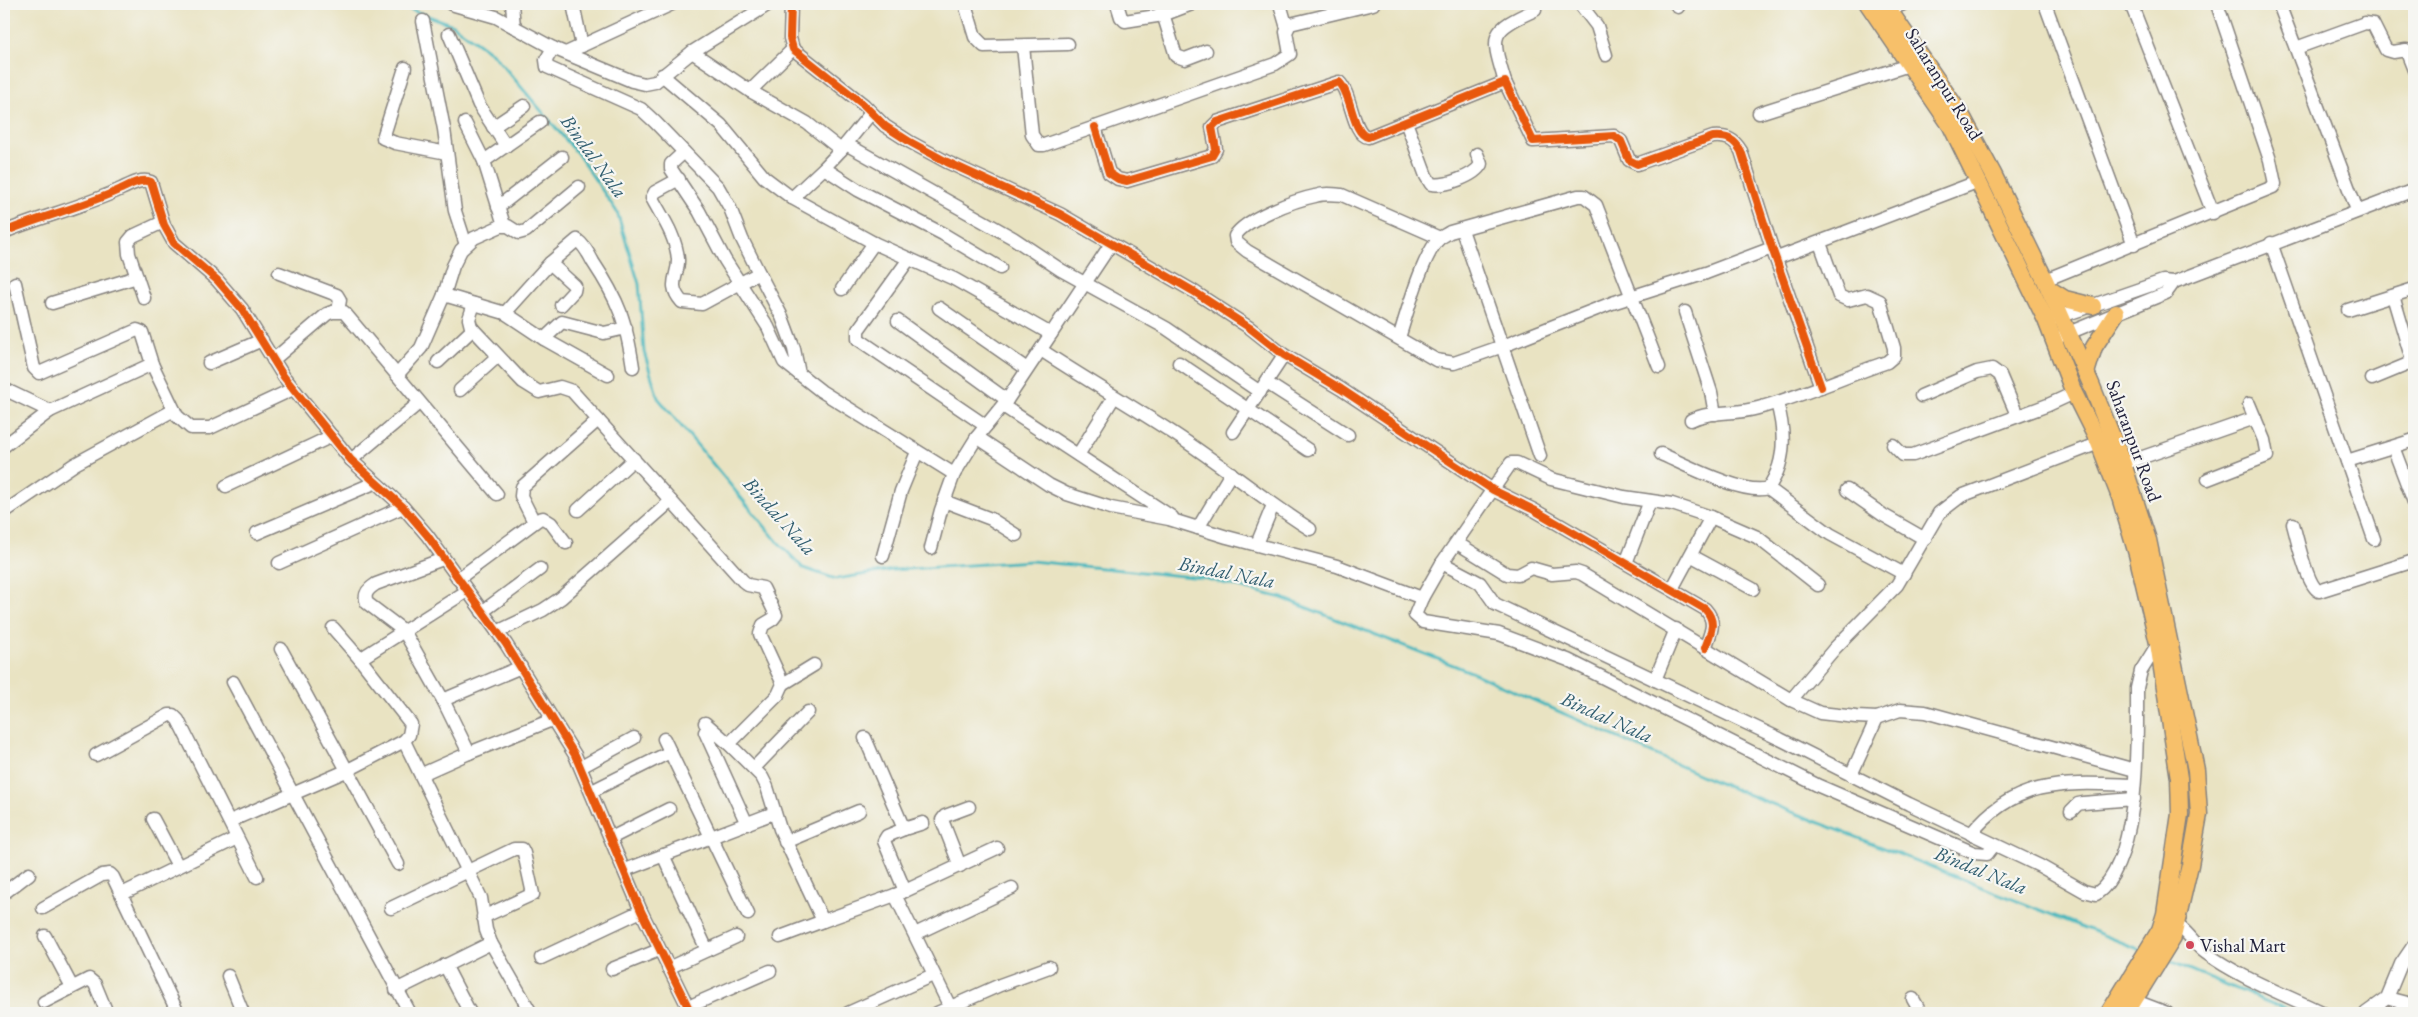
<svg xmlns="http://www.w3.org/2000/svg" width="2418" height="1017" viewBox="0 0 2418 1017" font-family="'EB Garamond',serif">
<rect width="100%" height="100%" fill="#f6f6f2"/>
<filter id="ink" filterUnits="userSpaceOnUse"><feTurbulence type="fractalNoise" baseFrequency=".02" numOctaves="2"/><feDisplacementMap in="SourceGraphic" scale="10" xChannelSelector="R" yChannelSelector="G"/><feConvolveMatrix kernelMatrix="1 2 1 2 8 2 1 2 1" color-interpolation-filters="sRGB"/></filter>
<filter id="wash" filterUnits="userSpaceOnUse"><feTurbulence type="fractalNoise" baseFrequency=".0096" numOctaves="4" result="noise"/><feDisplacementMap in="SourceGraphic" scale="20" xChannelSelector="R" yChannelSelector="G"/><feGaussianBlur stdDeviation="1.12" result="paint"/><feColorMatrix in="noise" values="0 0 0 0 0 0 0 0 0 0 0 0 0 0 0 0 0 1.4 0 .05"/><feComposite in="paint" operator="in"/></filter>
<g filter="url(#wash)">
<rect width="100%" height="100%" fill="#e9e3c2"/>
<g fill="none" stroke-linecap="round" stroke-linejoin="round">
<g stroke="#46b6bc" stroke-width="3">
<polyline points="395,4 453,25 494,55 577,153 617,212 639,284 644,352 658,398 777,541 803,568 836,579 893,570 1031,561 1203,578 1282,598 1471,672 1714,781 2141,950"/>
<polyline points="2165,959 2294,1013"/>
</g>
</g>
</g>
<g filter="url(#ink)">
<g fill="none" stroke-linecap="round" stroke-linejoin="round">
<g stroke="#86827e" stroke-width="15">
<g id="minor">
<polyline points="451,4 496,17 553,48 632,81 645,84 655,82 692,52 769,4"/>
<polyline points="512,4 514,27"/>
<polyline points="573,4 582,46"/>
<path d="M791,4l-1,34 3,11 71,56 21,21 25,16 37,20 113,52 133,77 57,37 34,27 57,34 152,101 41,20 171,99c12,13 6,23 0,39"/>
<polyline points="965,4 975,37 984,46 1068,44"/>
<polyline points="1117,4 1121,17 1125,21 1163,15 1192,4"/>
<polyline points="1160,4 1176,56 1185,59 1206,51"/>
<polyline points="1280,4 1287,28"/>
<polyline points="1580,4 1597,26 1606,55"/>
<polyline points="1676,4 1678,7"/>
<polyline points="2045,4 2134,245"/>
<polyline points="2131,4 2213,213"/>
<polyline points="2279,4 2357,210"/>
<polyline points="1889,10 1903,4"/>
<polyline points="423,21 444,129 455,211 466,245"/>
<polyline points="449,34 479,105 506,146"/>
<polyline points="1023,46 1032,135 1039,145 1044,145 1275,64 1290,54 1286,32 1290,24 1373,4"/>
<polyline points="553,48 546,60 547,67 641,109 655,122 718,187 730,208 742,239 759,273 782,317 794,349 799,374"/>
<polyline points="2296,48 2365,23 2373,24 2386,50 2393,52 2406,50 2414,70"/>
<polyline points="793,49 750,91 807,123 841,150 846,144 1013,238 1061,270 1166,328 1260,392"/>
<polyline points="692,52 750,91"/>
<polyline points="566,53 672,4"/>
<polyline points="405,68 383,138 395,143 447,153"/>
<polyline points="662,75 721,125 764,177 792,198 874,243 954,279 1051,334"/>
<path d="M1505,82c-14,-47 -17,-51 30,-72"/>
<polyline points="1759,113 1909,65"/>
<path d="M1406,122l20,54 5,8c13,3 44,-8 50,-20l-4,-10"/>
<polyline points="465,123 484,161 504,225"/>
<polyline points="493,127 524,106"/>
<path d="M1095,127l14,46 9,6 9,2 85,-25 4,-7 -4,-22 5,-5 122,-40c13,12 13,52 29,55l137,-55 28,59 81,-5 7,5 8,19 8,4 76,-27c14,-1 21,2 28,14l31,97 49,139"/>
<polyline points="846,144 871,113"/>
<polyline points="684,152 671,164 671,169 699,211 725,260 768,327 784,362 821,391 954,474"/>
<polyline points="484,161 540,122"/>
<polyline points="824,168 858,190 943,234 1000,268"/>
<path d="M679,179l-24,13 -3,6c10,19 24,38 26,61 1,17 -12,25 4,43l20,2 57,-31"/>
<polyline points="792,198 824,168 841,150"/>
<polyline points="498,207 562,157"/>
<polyline points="1462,230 1540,456"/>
<path d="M4,232c39,-16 79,-25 117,-43 9,-4 20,-11 30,-7l13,43 10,18 43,37 25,29 42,68 67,83 52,47 24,28 79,109 69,111 66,156 50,102"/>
<path d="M1440,238l-98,-43c-10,-1 -18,-2 -27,1 -20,4 -70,23 -80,40l1,6 11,9 189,109 18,3 49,-17 109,-43 94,-30 66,-25"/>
<polyline points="2271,243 2374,539"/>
<polyline points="1777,258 1977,182"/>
<polyline points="909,259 858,330 858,339 986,426"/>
<polyline points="550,263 575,286 574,291 561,305"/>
<polyline points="279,273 337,295 340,300 338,311"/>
<polyline points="2045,280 2273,187 2275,184 2270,160 2217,4"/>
<polyline points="15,283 34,368 39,373 137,330 142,332 152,364 177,416 191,428 210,428 293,389"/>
<polyline points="842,289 874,243"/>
<polyline points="444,295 505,313 544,339 608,375"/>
<polyline points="144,298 129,254 128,242 133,236 163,222"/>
<polyline points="52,303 137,277"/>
<polyline points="474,304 469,319 471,327 523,382 539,392 560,387 572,391 743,581 748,585 763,588 776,615 773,619 763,625 760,634 783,684 778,695 729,744 762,777 767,787 780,829 823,921 895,895"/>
<polyline points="939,308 1027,369"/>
<polyline points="2348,310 2414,289"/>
<polyline points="1685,312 1711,392 1715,414"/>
<path d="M505,313l45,-50 27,-23c7,5 12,14 16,22 26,39 33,59 40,105"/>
<polyline points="2053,319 2163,281 2174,282 2414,190"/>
<polyline points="898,321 1007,400"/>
<polyline points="2061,336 2166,293 2174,282"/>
<path d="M1399,338c7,-22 24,-85 41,-100 3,-2 7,-4 10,-6l128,-36h6l12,9 63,162"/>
<polyline points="544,339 562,322 604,333 626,328"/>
<path d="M1041,350c41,27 84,52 126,79 49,31 94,69 143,100"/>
<polyline points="273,360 327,314 332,312 344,312 497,494"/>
<polyline points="438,362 473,329"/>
<polyline points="209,363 262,340"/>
<polyline points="1179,363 1308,450"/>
<polyline points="397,375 421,348 444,295 453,266 461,250 474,238 501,226 508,226 519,233 526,231 579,187"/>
<polyline points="2372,379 2406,365 2412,360 2393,296"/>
<polyline points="1267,383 1348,435"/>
<polyline points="4,389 50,411"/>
<polyline points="460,390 498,356"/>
<polyline points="1921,396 1977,372 1992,369 2000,375 2017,415"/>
<polyline points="1003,406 1172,517"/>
<path d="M1691,420c20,-10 44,-5 67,-12 44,-12 86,-31 129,-46l7,-6v-8l-14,-47 -13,-6 -19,5 -9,-4 -19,-53"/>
<polyline points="1233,432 1284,355"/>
<polyline points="977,437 1049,485 1067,494 1111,508 1169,519 1227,537 1337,566 1422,598 1442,563 1511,463 1517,463 1551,479 1624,497 1672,504 1711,517 1757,537 1818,585"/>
<polyline points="1893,445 1903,455 1913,455 2048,405 2074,393"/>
<polyline points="4,446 50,411 152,364"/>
<polyline points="2393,447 2414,502"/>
<path d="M1661,454c23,10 84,42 107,34 19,-26 17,-57 9,-85"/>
<polyline points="1078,455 1114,397"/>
<polyline points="351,460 419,403"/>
<polyline points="2347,461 2414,440"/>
<polyline points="2123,464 2255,418"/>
<polyline points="2208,479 2267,456 2264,440 2249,404"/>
<polyline points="226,486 332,436"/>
<polyline points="1768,488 1830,534 1904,574"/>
<polyline points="1847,490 1883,515 1925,539"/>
<polyline points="944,501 991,519 1016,535"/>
<polyline points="578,510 634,459"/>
<polyline points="4,512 75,464 174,410"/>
<polyline points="534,522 521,496 522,487 598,420"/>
<path d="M2293,524c4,14 14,62 26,67l95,-30"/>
<polyline points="1198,528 1231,473"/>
<polyline points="257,533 374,483"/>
<polyline points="1457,543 1507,574 1518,575 1531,568 1552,574 1576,572 1582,574 1791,700 1820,713 1856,717 1877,718 1900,710 1925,712 2135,770"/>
<polyline points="1257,544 1273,505"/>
<polyline points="931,548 941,510 954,474 977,437 1007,400 1111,244"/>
<polyline points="883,556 901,491 917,452"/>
<polyline points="1692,556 1753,589"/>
<polyline points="279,563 403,507"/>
<path d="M1442,563l38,20 15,21 285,135 129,65 131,62 44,25 12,3c45,-31 41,-156 41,-206l4,-17 20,-32"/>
<polyline points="1626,563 1650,501"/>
<polyline points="458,579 539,519 543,518 551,523 566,543"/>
<polyline points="1672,589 1711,517"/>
<polyline points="1422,598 1415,615 1423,622 1499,634 1568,660 1819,786 1974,853 1987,854 1994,845"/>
<polyline points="482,612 540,569"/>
<polyline points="333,628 360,659"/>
<polyline points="497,632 543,610 561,598 671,501"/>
<polyline points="281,649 398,864"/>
<polyline points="1655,680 1676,629"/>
<polyline points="233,682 410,1013"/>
<polyline points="783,684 814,665"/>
<polyline points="443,700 521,667"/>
<polyline points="1791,700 1835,648 1897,585 1939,513 1961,496 2099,443"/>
<polyline points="705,723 729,744"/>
<polyline points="705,732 747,824"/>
<polyline points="865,738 904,829 887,836 884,841 905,891 895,895 953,1013"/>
<polyline points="664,739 748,914"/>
<polyline points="404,741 409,735 411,724 360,659 467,591"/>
<polyline points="469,753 552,720"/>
<polyline points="96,755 169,715 173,715 178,720 257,877"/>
<polyline points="581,767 634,738"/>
<polyline points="754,768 808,712"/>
<path d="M422,774l47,-21 -26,-53 -39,-69 -37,-28c-4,-9 1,-14 9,-19l67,-25"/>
<polyline points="1851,775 1877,718"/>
<polyline points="592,791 670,752"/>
<polyline points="2071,811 2078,804 2083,803 2134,799"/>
<polyline points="153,819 178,866"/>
<polyline points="230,821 346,771 404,741 481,898 486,930 491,943 531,1013"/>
<polyline points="904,829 923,823"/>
<path d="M1971,834c44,-57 99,-51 163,-49"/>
<polyline points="611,838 669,809"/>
<polyline points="785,842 859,811"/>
<polyline points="663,855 707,950"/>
<polyline points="960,866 942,820 945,816 969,807"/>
<polyline points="625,870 774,813"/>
<polyline points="905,891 997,848"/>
<polyline points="4,893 29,874"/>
<polyline points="122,894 237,838"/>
<polyline points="43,908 102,875 110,874 113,877 178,1013"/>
<polyline points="391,908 514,849 522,849 524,853 533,894 483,917"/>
<path d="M2168,922c18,4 23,20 38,31 34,25 78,41 117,60"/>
<polyline points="915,934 1012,888"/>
<polyline points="45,936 72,987"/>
<polyline points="780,937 823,921"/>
<polyline points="541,958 641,911"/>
<polyline points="445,965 470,1013"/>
<polyline points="668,968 736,937"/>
<polyline points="612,969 659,950"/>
<polyline points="228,976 243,1013"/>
<polyline points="396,990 491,943"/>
<polyline points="2387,998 2414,1005"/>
<polyline points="1913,999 1921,1013"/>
<polyline points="2133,1000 2167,1013"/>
<polyline points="44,1002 89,979 95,984 107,1013"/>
<polyline points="688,1007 770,971"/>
<polyline points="848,1013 933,975"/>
<polyline points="937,1013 1000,985 1049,967"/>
<polyline points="2366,1013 2387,998 2401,964 2414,945"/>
</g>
</g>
<g stroke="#86827e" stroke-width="19">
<g id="major">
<polyline points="1868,4 1951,126 2046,320 2074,393 2099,443 2120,497 2137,554 2158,643 2179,778 2180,814 2165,914 2160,930 2109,1013"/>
<polyline points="1885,4 1963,118 1993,174 2045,280 2091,384 2123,464 2148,540 2196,770 2199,814 2190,865 2173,937 2126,1013"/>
<polyline points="2049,289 2065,299 2093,306"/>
<polyline points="2086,373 2094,347 2116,313"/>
</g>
</g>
<use href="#minor" stroke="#fff" stroke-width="12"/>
<use href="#major" stroke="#f7c06b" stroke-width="16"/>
<g stroke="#f6f6f2" stroke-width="11">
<g id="cycleway">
<path d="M791,4l-1,34 3,11 71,56 21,21 25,16 37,20 113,52 133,77 57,37 34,27 57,34 152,101 41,20 171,99c12,13 6,23 0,39"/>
<path d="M1095,127l14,46 9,6 9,2 85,-25 4,-7 -4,-22 5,-5 122,-40c13,12 13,52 29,55l137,-55 28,59 81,-5 7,5 8,19 8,4 76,-27c14,-1 21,2 28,14l31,97 49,139"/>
<path d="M4,232c39,-16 79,-25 117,-43 9,-4 20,-11 30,-7l13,43 10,18 43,37 25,29 42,68 67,83 52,47 24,28 79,109 69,111 66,156 50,102"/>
</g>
</g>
<use href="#cycleway" stroke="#e8590c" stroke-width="8"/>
</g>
</g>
<circle fill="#d1495b" stroke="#f6f6f2" stroke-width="2" cx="2190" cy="945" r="5"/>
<g text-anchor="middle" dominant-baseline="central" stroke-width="4.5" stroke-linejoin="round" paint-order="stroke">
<g font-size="19" fill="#22223b" stroke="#f6f6f2">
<text transform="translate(1944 84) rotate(58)">Saharanpur Road</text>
<text transform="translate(2134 441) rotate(70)">Saharanpur Road</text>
</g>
<g font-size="19" fill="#22223b" stroke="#f6f6f2" text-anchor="start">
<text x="2200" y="945">Vishal Mart</text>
</g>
<g font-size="20" font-style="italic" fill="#305d6f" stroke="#f6f6f2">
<text transform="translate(594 156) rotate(54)">Bindal Nala</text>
<text transform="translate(780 516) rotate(48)">Bindal Nala</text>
<text transform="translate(1227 572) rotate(11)">Bindal Nala</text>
<text transform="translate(1607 717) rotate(24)">Bindal Nala</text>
<text transform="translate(1981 870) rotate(22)">Bindal Nala</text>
</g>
</g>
<rect width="2418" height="1017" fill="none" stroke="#f6f6f2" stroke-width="20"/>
</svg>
